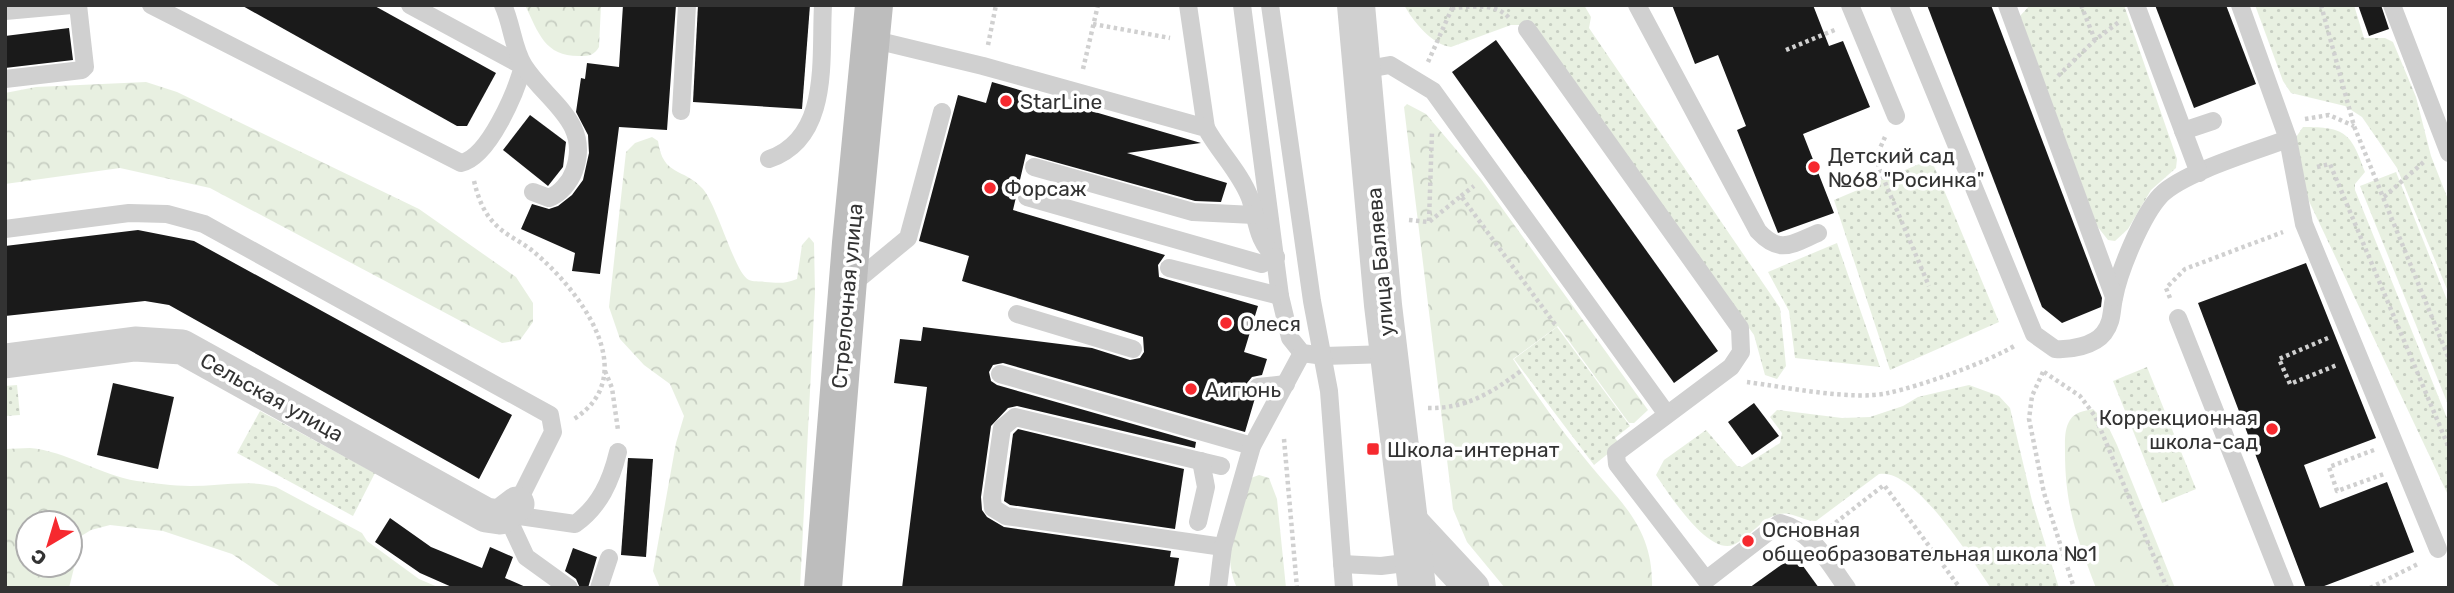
<svg xmlns="http://www.w3.org/2000/svg" width="2454" height="593" viewBox="0 0 2454 593" font-family="Rubik,sans-serif">
<defs>
<pattern id="grass-dots" width="8" height="8" patternUnits="userSpaceOnUse" patternTransform="scale(1.75)"><rect width="8" height="8" fill="#e8f0e1"/><path d="M2 2h.1M6 6h.1" fill="none" stroke="#c7cec2" stroke-width="1.8" stroke-linecap="round"/></pattern>
<pattern id="forest-crowns" width="20" height="18" patternUnits="userSpaceOnUse" patternTransform="scale(1.75)"><rect width="20" height="18" fill="#e8f0e1"/><path d="M2 6a3 3 0 1 1 6 0M12 15a3 3 0 1 1 6 0" fill="none" stroke="#c7cec2"/></pattern>
</defs>
<rect width="100%" height="100%" fill="#fff"/>
<g fill="url(#grass-dots)">
<path d="M1404,5h180l7,12 -2,11 191,280 6,58 -9,13 -12,-4 -11,-40 -221,-310h-22l-60,22c-19,-2 -38,-26 -47,-42z"/>
<polygon points="2030,5 2124,5 2177,159 2176,168 2151,190 2128,229 2115,241 2108,240 2097,226 2020,16"/>
<polygon points="2255,5 2354,5 2364,38 2385,38 2393,42 2416,97 2431,156 2449,202 2449,294 2397,168 2362,117 2345,106 2291,93 2283,81"/>
<path d="M2303,127c43,0 48,6 62,45l-10,12v6l94,233v74l-150,-317 -7,-37z"/>
<polygon points="1931,159 1999,322 1890,370 1834,200"/>
<polygon points="2396,172 2449,305 2449,407 2360,186"/>
<polygon points="1837,243 1880,367 1795,358 1789,311 1768,272"/>
<polygon points="1557,327 1630,426 1615,438 1620,444 1594,465 1514,359"/>
<polygon points="2147,367 2196,489 2162,503 2113,381"/>
<polygon points="17,385 20,415 5,416 5,386"/>
<path d="M1969,385l30,11 11,12 22,93 27,87h-68c-19,-27 -76,-121 -112,-114l-63,47c-13,0 -24,-10 -37,-7 -17,4 -30,24 -46,31 -25,10 -65,-52 -77,-70l8,-15 42,-30 31,36 5,1 38,-24 2,-10 -12,-16 7,-7 65,8 28,-1 33,-11 15,-9z"/>
<polygon points="260,411 375,473 353,516 237,453"/>
</g>
<g fill="url(#forest-crowns)" fill-rule="evenodd">
<path d="M525,5h76l-2,42c-5,8 -9,9 -18,9 -36,1 -42,-22 -56,-51z"/>
<polygon points="146,82 177,92 419,209 516,277 533,303 533,322 520,340 502,343 210,188 120,168 5,184 5,93 36,87"/>
<path d="M1407,104l19,10 55,65 167,231 -14,13h-5l-71,-97 -45,33c21,33 44,66 69,96 35,45 72,70 70,133h-147l-38,-46 -14,-33 -49,-402z"/>
<path d="M652,137l6,4c5,36 25,26 45,48 15,18 32,85 46,91 4,2 12,1 16,2 13,1 20,2 32,-3l5,-34 7,-8 5,6 1,50 -15,295h-140l-7,-17 23,-128 8,-27 -14,-32 -26,-19 -24,-26 -11,-32 17,-155 9,-9z"/>
<path d="M2093,409l13,13 11,23 58,143h-79c-19,-50 -31,-82 -31,-136 0,-10 -1,-23 5,-32 5,-8 14,-9 23,-11z"/>
<path d="M30,448c36,3 70,27 107,33 17,2 36,5 53,5 29,0 58,-7 86,1l86,46 5,8 52,38 21,9h-158l-50,-34 -69,-23 -53,-6 -19,5 -13,8 -6,12 3,14 -6,24h-64v-139zM70,523v42h-42v-42z"/>
<path d="M1259,475l10,3 8,21 9,89h-49c-17,-36 1,-76 14,-110z"/>
</g>
<g fill="#1a1a1a">
<polygon points="241,5 373,5 496,73 467,126 457,126"/>
<polygon points="623,5 676,5 667,130 619,127 600,274 572,271 575,253 521,229 532,204 549,209 558,206 572,195 583,180 589,153 588,135 576,112 581,78 585,79 587,63 619,67"/>
<polygon points="698,5 810,5 802,109 693,102"/>
<polygon points="1672,5 1813,5 1829,46 1843,41 1870,107 1803,134 1834,213 1778,233 1737,130 1746,126 1718,55 1695,64"/>
<polygon points="1927,5 1991,5 2102,298 2101,307 2062,323 2042,307"/>
<polygon points="2155,5 2226,5 2256,84 2194,108"/>
<polygon points="2358,5 2381,5 2389,29 2369,36"/>
<polygon points="69,28 73,60 5,68 5,36"/>
<polygon points="1496,40 1718,351 1674,383 1452,72"/>
<polygon points="992,82 1201,143 1127,153 1227,183 1221,202 1195,201 1026,154 1013,210 1165,255 1158,265 1159,277 1258,306 1244,352 1267,359 1262,375 1252,377 1247,383 1248,393 1255,398 1245,432 1003,363 993,365 989,372 991,381 997,385 1196,442 1195,448 1017,406 1008,408 991,426 981,497 982,510 987,517 1004,527 1171,551 1170,557 1179,558 1174,588 902,588 927,387 894,383 900,339 921,341 923,327 1092,348 1130,360 1140,358 1144,352 1143,337 962,281 969,256 919,241 958,95 986,103"/>
<polygon points="530,115 566,142 563,167 548,186 503,150"/>
<polygon points="138,230 194,241 512,415 479,479 169,305 145,301 5,316 5,246"/>
<polygon points="2306,263 2376,438 2304,465 2320,508 2387,482 2414,552 2319,588 2306,588 2198,303"/>
<polygon points="113,383 174,397 158,469 97,455"/>
<polygon points="1754,403 1779,436 1752,455 1728,422"/>
<polygon points="1018,429 1184,469 1175,529 1010,505 1004,501 1013,434"/>
<polygon points="628,458 653,459 646,557 621,555"/>
<polygon points="390,518 431,547 482,568 490,547 513,557 505,578 528,588 454,588 420,573 375,542"/>
<polygon points="573,548 597,557 588,588 580,588 576,579 565,571"/>
<polygon points="1795,555 1819,588 1749,588"/>
</g>
<g fill="none" stroke-linecap="round" stroke-linejoin="round">
<g stroke="#d0d0d0" stroke-width="4.5" stroke-dasharray="3.5 3.5" stroke-linecap="butt">
<polyline points="2081,5 2095,40"/>
<polyline points="2321,5 2354,126 2449,359"/>
<path d="M1452,8c18,-1 44,-6 57,10"/>
<polyline points="1093,24 1170,38"/>
<polyline points="988,45 996,5"/>
<polyline points="1786,50 1837,29"/>
<polyline points="1428,62 1453,6"/>
<polyline points="1083,69 1098,5"/>
<polyline points="2058,76 2095,40 2119,22"/>
<polyline points="2305,119 2329,115 2354,126"/>
<polyline points="1885,137 1876,157 1879,168 1929,286"/>
<polyline points="2317,167 2330,164 2449,448"/>
<path d="M474,181c4,16 9,31 21,43 11,12 28,18 40,29 43,36 109,121 39,166"/>
<polyline points="1461,196 1474,186"/>
<polyline points="2384,197 2426,160"/>
<polyline points="1409,220 1429,222 1461,196 1557,327"/>
<polyline points="1429,221 1432,132"/>
<polyline points="2170,298 2166,288 2185,269 2283,232"/>
<polyline points="2328,338 2279,359 2290,384 2337,365"/>
<polyline points="605,371 612,388 618,430"/>
<polyline points="2043,372 2032,396 2029,419 2044,493 2074,588"/>
<polyline points="2044,372 2080,396 2095,416 2167,588"/>
<path d="M1747,382c38,5 106,19 141,11 33,-7 100,-31 128,-48"/>
<path d="M1428,408c38,1 65,-16 94,-38"/>
<polyline points="1284,439 1297,588"/>
<polyline points="2374,450 2329,467 2337,491 2384,474"/>
<polyline points="1830,527 1884,485 1960,588"/>
<polyline points="2370,588 2420,563"/>
</g>
<g stroke="#d0d0d0" stroke-width="18">
<path d="M151,5l310,158c28,-6 55,-71 62,-97l-113,-61"/>
<path d="M503,5c9,19 10,44 21,61 22,35 68,56 50,105 -4,11 -14,23 -25,27l-16,-6"/>
<polyline points="1188,5 1206,128"/>
<polyline points="1242,5 1280,296 1290,338 1302,353 1324,356 1389,354"/>
<polyline points="1270,5 1312,301 1329,391 1344,588"/>
<path d="M1637,5l121,226c22,24 34,13 60,2"/>
<polyline points="1850,5 1896,116"/>
<path d="M1899,5l135,329 21,15c15,1 39,-3 49,-16 9,-12 7,-22 10,-35 5,-27 28,-83 47,-103 23,-23 95,-44 127,-56l16,85 134,325"/>
<polyline points="2007,5 2114,297"/>
<polyline points="2136,5 2199,173"/>
<polyline points="2240,5 2288,139"/>
<polyline points="2392,5 2449,153"/>
<polyline points="5,11 72,5"/>
<path d="M1527,29l213,299 1,24 -10,15 -115,86 1,11 89,116 74,-57c33,9 48,39 67,65"/>
<path d="M871,39l112,27 223,62c13,24 34,44 44,70 7,21 7,45 26,59"/>
<polyline points="1362,70 1390,65 1433,91 1666,413"/>
<polyline points="5,79 82,70 85,67 78,5"/>
<polyline points="681,111 687,5"/>
<polyline points="2183,131 2213,121"/>
<path d="M769,159c62,-21 51,-101 54,-154"/>
<polyline points="1034,167 1193,212 1254,215"/>
<polyline points="1027,197 1262,264 1276,257"/>
<polyline points="5,229 129,213 167,214 204,224 550,415 553,432 517,504"/>
<polyline points="1169,268 1280,296"/>
<polyline points="851,285 908,238 942,112"/>
<polyline points="1017,314 1133,349"/>
<polyline points="2178,318 2285,588"/>
<polyline points="1000,374 1252,446"/>
<polyline points="1258,387 1286,384"/>
<polyline points="1221,466 1015,417 1002,428 992,498 993,508 1006,516 1223,547"/>
<polyline points="1198,522 1206,487 1201,461"/>
<polyline points="1342,564 1381,566 1413,562"/>
<path d="M569,588l-43,-31 -20,-43 69,10c25,-18 36,-43 43,-72"/>
<polyline points="599,588 609,558"/>
<polyline points="1218,588 1223,547 1252,446 1302,353"/>
</g>
<g stroke="#d0d0d0" stroke-width="35">
<polyline points="5,361 135,344 182,347 486,515 500,517 517,504"/>
<polyline points="1408,519 1472,588"/>
</g>
<polyline stroke="#d0d0d0" stroke-width="38" points="1356,5 1383,305 1417,588"/>
<polyline stroke="#bdbdbd" stroke-width="38" points="823,588 851,243 874,5"/>
</g>
<g fill="#f6292f" stroke="#fff" stroke-width="2.5">
<circle cx="1006" cy="101" r="7"/>
<circle cx="1814" cy="167" r="7"/>
<circle cx="990" cy="188" r="7"/>
<circle cx="1226" cy="323" r="7"/>
<circle cx="1191" cy="389" r="7"/>
<circle cx="2272" cy="429" r="7"/>
<rect x="1366" y="442" width="14" height="14" rx="3.5"/>
<circle cx="1748" cy="541" r="7"/>
</g>
<g text-anchor="middle" dominant-baseline="central" stroke-width="7" stroke-linejoin="round" paint-order="stroke">
<g font-size="21" fill="#333" stroke="#fff" text-anchor="start">
<text x="1020" y="101">StarLine</text>
<text x="1828" y="155">Детский сад<tspan x="1828" dy="24">№68 "Росинка"</tspan></text>
<text x="1004" y="188">Форсаж</text>
<text x="1240" y="323">Олеся</text>
<text x="1205" y="389">Аигюнь</text>
<text x="2258" y="417" text-anchor="end">Коррекционная<tspan x="2258" dy="24">школа-сад</tspan></text>
<text x="1387" y="449">Школа-интернат</text>
<text x="1762" y="529">Основная<tspan x="1762" dy="24">общеобразовательная школа №1</tspan></text>
</g>
<g font-size="21" fill="#333" stroke="#fff">
<text transform="translate(1380 262) rotate(-95)">улица Баляева</text>
<text transform="translate(847 296) rotate(-85)">Стрелочная улица</text>
<text transform="translate(272 397) rotate(29)">Сельская улица</text>
</g>
</g>
<rect width="2454" height="593" fill="none" stroke="#333333" stroke-width="14"/>
<g transform="translate(49 544) rotate(218)"><circle r="33" fill="#ffffff" stroke="#adadad" stroke-width="2"/>
<path d="M0-5L12 26L0 18L-12 26Z" fill="#f6292f"/>
<text y="-10" font-size="19" font-weight="bold" text-anchor="middle" fill="#333333">С</text>
</g>
</svg>
